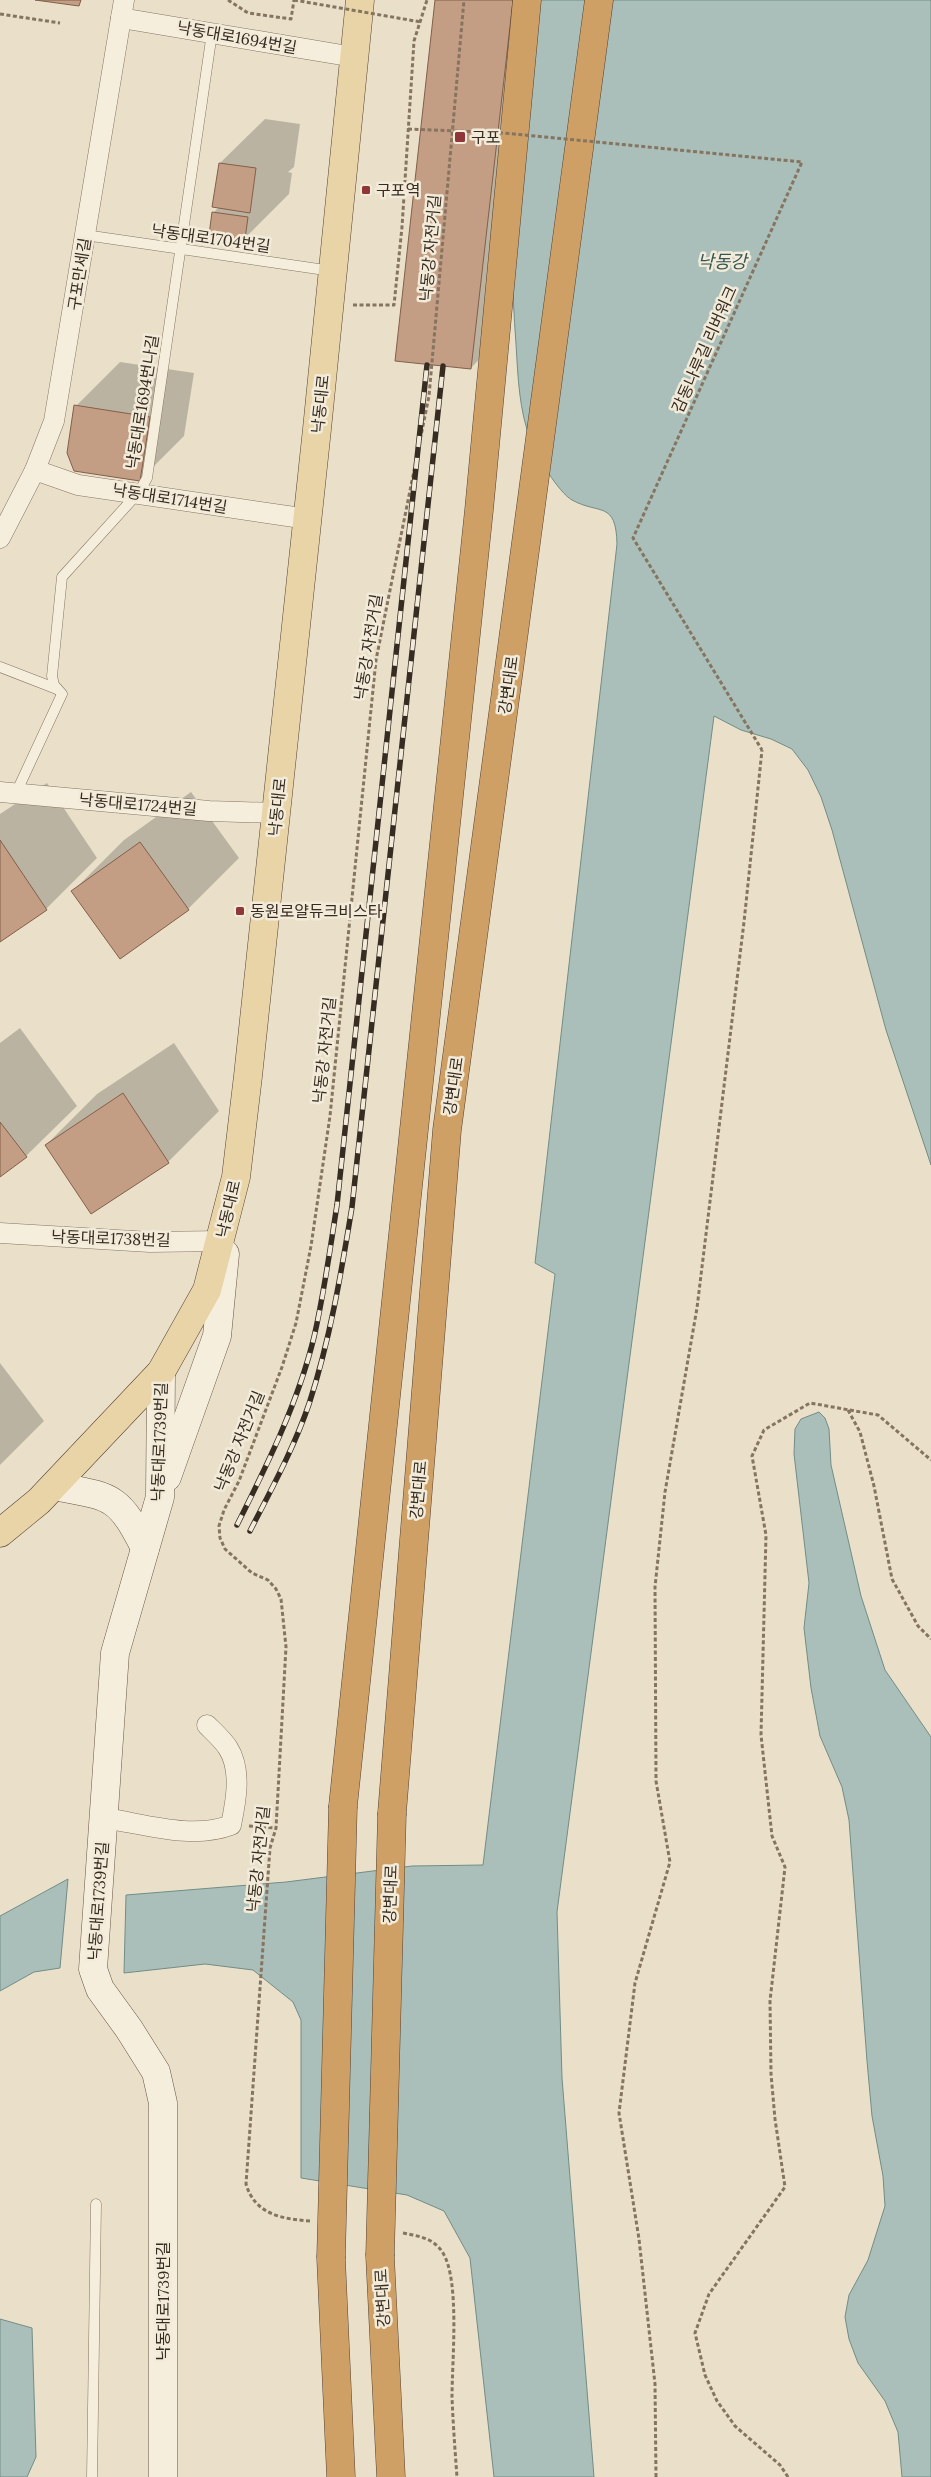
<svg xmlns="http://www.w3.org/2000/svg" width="931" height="2477" viewBox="0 0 931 2477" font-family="Lora,'Noto Sans KR',serif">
<rect width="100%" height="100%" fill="#eae0ca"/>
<g fill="#aabfb9" stroke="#718d86">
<path d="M520,0h411v1165l-45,-135 -54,-200 -11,-33 -13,-27 -16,-21 -21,-10 -30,-9 -27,-14 -157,1196 5,166 32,399h-100l-24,-219 -26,-47 -37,-16 -106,-17v-158l-8,-18 -40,-32 -48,-6 -81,9 2,-78 160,-13 126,-16 71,-1 72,-591 -20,-11 82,-719c-1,-44 -18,-29 -45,-44 -13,-7 -36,-45 -41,-59 -12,-30 -13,-64 -15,-97 -9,-114 0,-230 4,-344z"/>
<polygon points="819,1412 825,1418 829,1429 831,1465 861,1596 885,1670 931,1737 931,2477 902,2477 898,2432 885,2401 858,2363 849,2339 845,2317 849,2295 868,2260 885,2206 883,2176 872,2116 867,2061 849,1820 842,1787 820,1736 811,1688 804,1628 809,1583 794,1454 795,1429 801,1419"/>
<polygon points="68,1879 60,1968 34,1972 0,1991 0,1916"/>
<polygon points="0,2319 32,2328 36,2457 27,2477 0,2477"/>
</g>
<g fill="#0003">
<polygon points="436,0 529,0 490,348 471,368"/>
<polygon points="265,119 300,124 294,167 288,172 292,173 289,194 245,238 213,213 219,207 220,163"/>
<polygon points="120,362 194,373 184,436 140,480 76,406"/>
<polygon points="47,783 97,858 46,909 0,940 0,814"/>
<polygon points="191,792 239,858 188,909 73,891 124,840"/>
<polygon points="20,1028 77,1106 26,1156 0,1176 0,1043"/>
<polygon points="174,1043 219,1111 168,1162 46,1145 97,1094"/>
<polygon points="0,1363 44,1421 0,1465"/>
</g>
<g fill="#c49e84" stroke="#825f49">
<polygon points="35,0 81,0 79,6"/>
<polygon points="435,0 513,0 471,369 395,361"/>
<polygon points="219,163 256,168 250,213 212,207"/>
<polygon points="212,212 248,217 245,239 209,235"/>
<polygon points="74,405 150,417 140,481 74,471 67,453"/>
<polygon points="0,840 47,910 0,942"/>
<polygon points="140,842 189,910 120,959 71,891"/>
<polygon points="123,1093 169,1163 91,1214 45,1145"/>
<polygon points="0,1122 27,1157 0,1177"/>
</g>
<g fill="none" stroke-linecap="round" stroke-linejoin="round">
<g stroke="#857460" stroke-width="11">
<g id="lane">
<polyline points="85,235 332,271"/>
<polyline points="0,667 57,689"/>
<polyline points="16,793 62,694 54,685 52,676 62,577 139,492 147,478 212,33"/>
<polyline points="92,2477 96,2204"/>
</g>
</g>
<g stroke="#857460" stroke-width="21">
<g id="street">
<polyline points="121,18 354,57"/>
<polyline points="35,470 78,485 308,519"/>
<polyline points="0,538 35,470 54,421 124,0"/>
<polyline points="0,792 209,811 276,813"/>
<polyline points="0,1233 150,1242 221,1241"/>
<path d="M104,1818c41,6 88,22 127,7 5,-24 11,-55 -3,-77 -5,-8 -14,-16 -21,-23"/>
</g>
</g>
<g stroke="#675543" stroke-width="29">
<g id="secondary">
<polyline points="161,1372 160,1497 115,1653 93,1969 100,1989 129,2029 156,2072 163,2103 163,2477"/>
<polyline points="167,1477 217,1336 225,1254"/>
<path d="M54,1486c57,11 64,8 91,62"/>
</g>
</g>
<g stroke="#544234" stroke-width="29">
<polyline id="primary" points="0,1533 39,1501 161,1372 207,1290 236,1177 248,1076 317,429 360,0"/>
</g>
<g stroke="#544234" stroke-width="29">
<g id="highway">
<polyline points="343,1806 479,510 527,0"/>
<polyline points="392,1813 447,1130 599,0"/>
<polyline points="380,2256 391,2477"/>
<polyline points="331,2258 341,2477"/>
</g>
</g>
<g stroke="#857460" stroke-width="3" stroke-dasharray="4 2.5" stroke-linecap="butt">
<polyline points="228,0 248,13 291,19 294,0"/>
<polyline points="0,14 60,23"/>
<polyline points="353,305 394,305 402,227 414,41 427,0"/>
<polyline points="848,1410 860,1432 874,1486 892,1579 918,1626 931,1639"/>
<polyline points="249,1826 276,1828"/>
<path d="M310,2221c-27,-2 -55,-6 -64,-37l24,-336 6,-20 10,-181 -5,-48 -5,-10 -8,-9 -16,-7 -27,-24 -5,-11 -1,-12 5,-16 15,-29 43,-114 14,-44 15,-77 19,-130 46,-456 53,-264 35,-396"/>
<path d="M403,2233c15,3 31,5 40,20 17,28 9,108 9,144 1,26 3,53 5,80"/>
<polyline points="656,2477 655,2384 639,2239 619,2113 635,1983 670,1862 656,1781 655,1587 665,1492 697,1308 744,922 762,750"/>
<polyline points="788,2477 780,2465 735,2426 717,2401 705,2375 695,2333 709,2294 785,2187 775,2119 771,2074 770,2001 785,1867 772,1836 761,1735 766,1535 752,1456 764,1430 810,1403 878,1415 931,1460"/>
</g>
<use href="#lane" stroke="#f6eedd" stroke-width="10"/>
<use href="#street" stroke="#f6eedd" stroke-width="20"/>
<use href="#secondary" stroke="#f6eedd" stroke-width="28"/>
<use href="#primary" stroke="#e9d4a7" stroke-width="28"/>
<use href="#highway" stroke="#cfa065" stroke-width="28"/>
<g stroke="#372c22" stroke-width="5.5">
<g id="rail">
<path d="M237,1525c30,-60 61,-122 77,-188 10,-43 16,-88 23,-132l90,-840"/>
<path d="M250,1531c21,-41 44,-83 59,-127 21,-64 32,-130 43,-197l91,-841"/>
</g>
</g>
<use href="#rail" stroke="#f3ebd9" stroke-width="4" stroke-dasharray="11" stroke-linecap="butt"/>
<g stroke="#544234" stroke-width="29" stroke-linecap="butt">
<g id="highway-bridge">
<polyline points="380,2256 392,1813"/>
<polyline points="331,2258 343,1806"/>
</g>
</g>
<g stroke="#857460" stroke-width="3" stroke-dasharray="4 2.5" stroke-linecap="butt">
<polyline points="294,0 421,22"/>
<polyline points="408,129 504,133 802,162 633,538 762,750"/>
</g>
<use href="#highway-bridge" stroke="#cfa065" stroke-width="28"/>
</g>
<g fill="#8e3638" stroke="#f3ebd9" stroke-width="2">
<rect x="454" y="131" width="12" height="12" rx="2.5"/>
<rect x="361" y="185" width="10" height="10" rx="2.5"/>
<rect x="235" y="906" width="10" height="10" rx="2.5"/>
</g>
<g text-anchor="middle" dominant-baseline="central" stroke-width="5" stroke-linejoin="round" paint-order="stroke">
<g font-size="16" fill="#372c22" stroke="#f3ebd9">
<text transform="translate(237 37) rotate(10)">낙동대로1694번길</text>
<text transform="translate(211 238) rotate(8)">낙동대로1704번길</text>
<text transform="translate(430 248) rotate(-85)">낙동강 자전거길</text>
<text transform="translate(79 274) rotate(-81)">구포만세길</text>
<text transform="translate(704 349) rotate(-66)">감동나루길 리버워크</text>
<text transform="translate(142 402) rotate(-81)">낙동대로1694번나길</text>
<text transform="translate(320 404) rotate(-84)">낙동대로</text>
<text transform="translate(170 498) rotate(9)">낙동대로1714번길</text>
<text transform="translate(368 647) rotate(-81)">낙동강 자전거길</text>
<text transform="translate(508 685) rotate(-82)">강변대로</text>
<text transform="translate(138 804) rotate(5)">낙동대로1724번길</text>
<text transform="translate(277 807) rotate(-84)">낙동대로</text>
<text transform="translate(324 1050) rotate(-84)">낙동강 자전거길</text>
<text transform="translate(453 1086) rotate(-82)">강변대로</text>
<text transform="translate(228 1209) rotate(-77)">낙동대로</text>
<text transform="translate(111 1238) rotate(2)">낙동대로1738번길</text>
<text transform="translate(239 1441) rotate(-68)">낙동강 자전거길</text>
<text transform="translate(159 1442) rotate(-88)">낙동대로1739번길</text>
<text transform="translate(418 1490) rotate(-85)">강변대로</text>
<text transform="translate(258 1859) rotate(-84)">낙동강 자전거길</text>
<text transform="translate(390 1894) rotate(-88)">강변대로</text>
<text transform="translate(98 1901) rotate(-86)">낙동대로1739번길</text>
<text transform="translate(382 2298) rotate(-93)">강변대로</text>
<text transform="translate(163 2301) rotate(-90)">낙동대로1739번길</text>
</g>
<g font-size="16" fill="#372c22" stroke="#f3ebd9" text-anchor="start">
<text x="471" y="137">구포</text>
<text x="376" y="190">구포역</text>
<text x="250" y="911">동원로얄듀크비스타</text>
</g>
<g font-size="18" font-style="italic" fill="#335553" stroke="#f3ebd9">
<text x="722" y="261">낙동강</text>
</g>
</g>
</svg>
